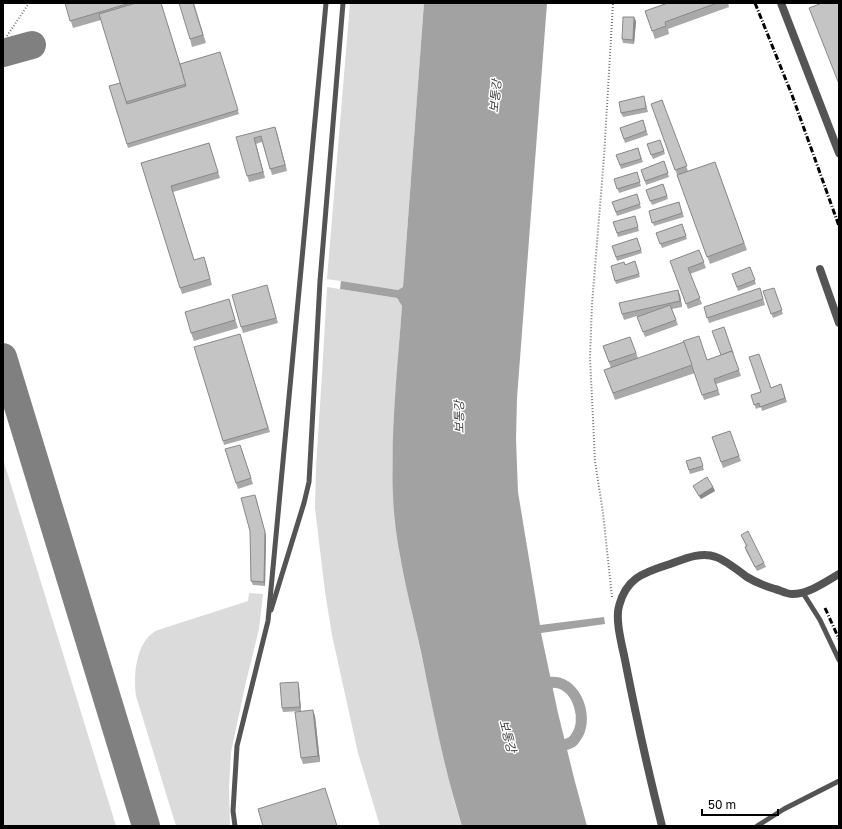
<svg xmlns="http://www.w3.org/2000/svg" width="842" height="829" viewBox="0 0 842 829" font-family="'Golos Text','Noto Sans KR',sans-serif">
<rect width="100%" height="100%" fill="#fff"/>
<g fill="#dbdbdb">
<polygon points="350,3 424,3 403,287 398,290 327,279"/>
<polygon points="327,287 397,298 402,306 394,413 392,467 400,557 439,736 454,801 462,826 380,826 358,753 332,635 325,592 315,508 316,466 322,375"/>
<polygon points="3,459 116,826 3,826"/>
<path d="M249,593l14,1 -4,35 -13,53 -15,70 -2,35 1,39h-54l-40,-130c-3,-20 0,-57 22,-66l90,-29z"/>
</g>
<path fill="#a2a2a2" d="M424,3h123l-30,395 -1,41 2,53 22,133 64,-8 1,7 -64,9 17,80 17,69 12,44h-125c-18,-57 -29,-116 -41,-174 -10,-46 -23,-93 -27,-140 -5,-68 3,-137 8,-206l-5,-8 -57,-9 1,-8 57,9 5,-3z"/>
<g fill="none" stroke-linecap="round" stroke-linejoin="round">
<path stroke="#a2a2a2" stroke-width="11" d="M537,684c7,-1 15,-3 22,-1 20,6 29,38 17,54 -1,2 -3,4 -4,5 -6,3 -14,5 -21,7"/>
<g stroke="#808080" stroke-width="28">
<polyline points="3,53 32,45"/>
<polyline points="3,357 146,826"/>
</g>
<g stroke="#767676" stroke-width="2" stroke-dasharray="1 2" stroke-linecap="butt">
<polyline points="7,36 29,3"/>
<polyline points="612,597 603,513 595,461 590,357 592,304 604,157 613,3"/>
</g>
<g stroke="#545454" stroke-width="5">
<polyline points="803,593 820,620 839,660"/>
<polyline points="271,610 304,503 309,482 320,281 343,3"/>
<polyline points="235,826 233,811 237,746 268,621 326,3"/>
<polyline points="757,826 784,809 839,781"/>
</g>
<g stroke="#545454" stroke-width="8">
<polyline points="781,3 839,153"/>
<polyline points="820,269 839,323"/>
<path d="M662,826c-14,-55 -26,-110 -37,-166 -3,-15 -10,-40 -6,-54 7,-27 23,-33 48,-41 15,-5 33,-14 49,-8 9,3 23,14 31,20 8,5 18,9 28,12 5,1 11,5 17,5 17,0 33,-12 47,-20"/>
</g>
<g stroke="#000" stroke-width="3" stroke-dasharray="6 2 1 2" stroke-linecap="butt">
<polyline points="755,3 792,95 839,226"/>
<polyline points="825,608 839,639"/>
</g>
</g>
<g fill="#a9a9a9">
<polygon points="65,3 161,3 180,64 220,52 239,114 128,148 109,86 120,83 101,20 73,28"/>
<polygon points="194,3 206,43 192,47 190,39"/>
<polygon points="668,3 728,3 729,7 668,29 669,34 655,39 645,11"/>
<polygon points="636,21 634,44 623,43 622,39"/>
<polygon points="645,100 648,112 623,117 621,113"/>
<polygon points="662,100 688,171 715,162 747,250 710,264 651,104"/>
<polygon points="643,120 648,135 625,143 620,128"/>
<polygon points="277,133 287,171 272,175 262,142 256,144 265,178 249,182 236,137"/>
<polygon points="660,140 665,154 653,159 647,144"/>
<polygon points="209,143 220,178 173,192 194,260 206,263 212,285 182,294 141,163"/>
<polygon points="638,148 643,162 621,169 616,155"/>
<polygon points="664,161 669,177 646,185 641,170"/>
<polygon points="637,172 641,186 619,193 614,179"/>
<polygon points="663,184 668,199 652,205 646,190"/>
<polygon points="637,194 641,208 617,216 612,202"/>
<polygon points="679,202 684,217 654,226 649,211"/>
<polygon points="635,216 639,231 618,237 613,222"/>
<polygon points="682,224 687,239 662,248 656,233"/>
<polygon points="637,238 642,253 617,261 612,246"/>
<polygon points="699,250 706,268 690,274 702,304 688,309 670,261"/>
<polygon points="635,261 640,277 616,284 611,266 625,265"/>
<polygon points="750,267 756,284 738,291 732,274"/>
<polygon points="267,285 278,323 243,333 241,327"/>
<polygon points="760,288 765,305 709,323 704,307"/>
<polygon points="774,288 783,314 773,318 763,291"/>
<polygon points="680,295 682,307 672,309 678,325 645,337 637,316 624,320 622,314"/>
<polygon points="229,299 238,328 194,341 191,333"/>
<polygon points="724,327 741,376 716,384 720,395 704,400 695,373 615,400 604,370 611,368 603,346 630,337 638,358 707,360 721,355"/>
<polygon points="241,337 270,432 224,445 223,441"/>
<polygon points="781,384 787,402 762,411 761,407 756,409 751,395"/>
<polygon points="730,431 741,461 723,468 712,437"/>
<polygon points="242,450 253,484 238,489 236,483"/>
<polygon points="700,457 704,470 690,474 686,461"/>
<polygon points="693,486 713,487 715,491 701,499 695,489"/>
<polygon points="256,498 266,536 265,586 253,585 251,581"/>
<polygon points="741,535 764,563 766,567 757,571 746,551 745,547 746,546"/>
<polygon points="299,686 301,711 283,712 282,708"/>
<polygon points="315,716 320,762 303,764 301,758"/>
</g>
<g fill="#898989">
<polygon points="634,17 636,21 634,44 633,40"/>
<polygon points="275,127 277,133 287,171 285,165"/>
<polygon points="254,138 256,144 265,178 263,172"/>
<polygon points="678,290 680,295 682,307 680,301"/>
<polygon points="713,487 715,491 701,499 699,496"/>
<polygon points="255,495 266,536 265,586 264,582"/>
<polygon points="298,682 299,686 301,711 300,707"/>
<polygon points="313,710 315,716 320,762 318,756"/>
</g>
<g fill="#c4c4c4" stroke="#898989">
<polygon points="65,3 130,3 70,21"/>
<polygon points="136,3 161,3 186,84 126,102 99,14"/>
<polygon points="179,3 193,3 203,35 190,39"/>
<polygon points="668,3 717,3 665,22 666,26 652,31 645,11"/>
<polygon points="822,3 839,3 839,84 809,8"/>
<polygon points="623,17 634,17 633,40 622,39"/>
<polygon points="220,52 238,110 127,144 109,86 120,83 127,104 186,86 180,64"/>
<polygon points="644,96 646,108 621,113 619,102"/>
<polygon points="662,100 687,166 675,170 651,104"/>
<polygon points="643,120 646,131 624,139 620,128"/>
<polygon points="275,127 285,165 270,169 261,136 254,138 263,172 247,176 236,137"/>
<polygon points="660,140 664,151 651,155 647,144"/>
<polygon points="209,143 218,172 171,186 194,260 204,257 210,279 180,288 141,163"/>
<polygon points="638,148 641,159 620,165 616,155"/>
<polygon points="664,161 668,173 645,181 641,170"/>
<polygon points="715,162 744,243 707,257 677,175"/>
<polygon points="637,172 640,182 617,189 614,179"/>
<polygon points="663,184 667,196 650,201 646,190"/>
<polygon points="637,194 640,204 616,212 612,202"/>
<polygon points="679,202 682,213 652,223 649,211"/>
<polygon points="635,216 638,227 617,233 613,222"/>
<polygon points="682,224 686,236 660,244 656,233"/>
<polygon points="637,238 641,250 616,257 612,246"/>
<polygon points="699,250 704,262 688,268 700,298 686,304 670,261"/>
<polygon points="635,261 639,274 615,281 611,266 624,262 625,265"/>
<polygon points="750,267 755,280 737,287 732,274"/>
<polygon points="267,285 276,318 241,327 232,295"/>
<polygon points="760,288 763,299 707,318 704,307"/>
<polygon points="774,288 782,310 771,314 763,291"/>
<polygon points="678,290 680,301 622,314 619,303"/>
<polygon points="229,299 235,320 191,333 185,312"/>
<polygon points="670,305 676,320 643,332 637,317"/>
<polygon points="724,327 733,353 732,351 721,355 712,331"/>
<polygon points="240,334 268,428 223,441 194,347"/>
<polygon points="699,336 707,360 732,351 739,370 714,379 718,390 702,395 683,341"/>
<polygon points="630,337 636,353 609,362 603,346"/>
<polygon points="684,342 692,365 613,393 604,370"/>
<polygon points="759,354 771,388 781,384 785,398 760,407 759,403 754,405 751,395 761,392 749,357"/>
<polygon points="730,431 739,456 721,462 712,437"/>
<polygon points="240,445 251,478 236,483 225,449"/>
<polygon points="700,457 703,466 689,470 686,461"/>
<polygon points="707,477 713,487 699,496 693,486"/>
<polygon points="255,495 265,532 264,582 251,581 250,531 241,498"/>
<polygon points="748,531 764,563 755,567 745,547 747,546 741,535"/>
<polygon points="298,682 300,707 282,708 280,683"/>
<polygon points="313,710 318,756 301,758 295,712"/>
<polygon points="325,788 337,826 263,826 258,809"/>
</g>
<g text-anchor="middle" dominant-baseline="central" stroke-width="3" stroke-linejoin="round" paint-order="stroke">
<g font-size="12" font-style="italic" fill="#434343" stroke="#fff">
<text transform="translate(495 96) rotate(-84)">보통강</text>
<text transform="translate(459 417) rotate(-91)">보통강</text>
<text transform="translate(508 736) rotate(75)">보통강</text>
</g>
</g>
<rect width="842" height="829" fill="none" stroke="#000000" stroke-width="8"/>
<path d="M702 809v6h76v-6" fill="none" stroke="#000000" stroke-width="2"/>
<text x="708" y="809" font-size="12" fill="#000000" stroke="#ffffff" stroke-width="3" paint-order="stroke">50 m</text>
</svg>
